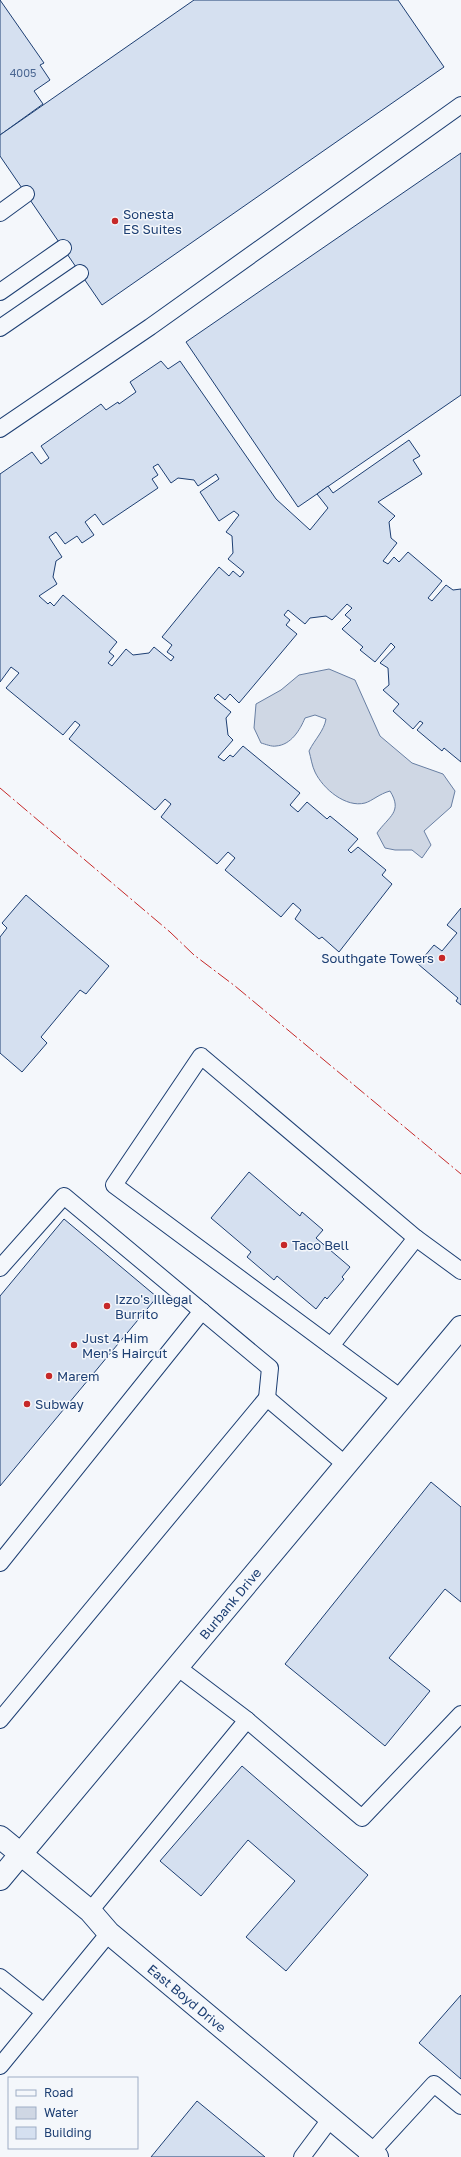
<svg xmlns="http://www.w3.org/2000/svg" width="461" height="2157" viewBox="0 0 461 2157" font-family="'Golos Text',sans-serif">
<rect width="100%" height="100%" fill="#f4f7fb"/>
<path fill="#cfd7e4" stroke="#687fa3" d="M329,669l26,11 25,56 32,27 31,11 12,17 -4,16 -27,24 7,14 -9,13 -10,-8h-17l-10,-2 -8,-15c12,-17 26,-21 13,-42 -11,3 -18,10 -25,12 -19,5 -42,-14 -50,-31 -3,-6 -4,-14 -6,-21 6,-12 15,-20 17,-32l-11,-4 -10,3c-5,12 -14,27 -29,28 -4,1 -11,-2 -15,-3l-7,-15 2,-24 25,-14 18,-15z"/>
<g fill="#d5e0f0" stroke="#1d3f73" fill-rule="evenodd">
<polygon points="0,0 44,63 40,65 50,80 34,91 43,104 0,135"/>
<polygon points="194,0 398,0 444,67 102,305 0,156 0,135"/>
<polygon points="461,153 461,395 298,507 186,342"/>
<path d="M161,361l7,8 12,-8 96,138 34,31 18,-22 -11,-14 11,-8 5,7 76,-53 11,16 -7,4 9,14 -44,28 17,14 -6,6 2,16 6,5 -14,18 5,3 6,-7 5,5 9,-10 34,29 -14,17 4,3 14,-16 7,5 8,-1v173l-17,-14 -2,3 -25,-21 6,-7 -3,-2 -7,8 -20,-18 6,-7 -16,-14 6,-5 -1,-17 -8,-5 15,-16 -4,-4 -16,19 -15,-12 3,-3 -21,-18 9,-9 -6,-5 7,-7 -5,-4 -15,16 -6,-4 -16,2 -5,6 -17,-14 -4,5 6,5 -4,5 11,9 -58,69 -9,-9 -5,6 -7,-6 -4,4 17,14 -5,6 2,17 5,5 -15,17 6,4 6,-6 3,2 10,-11 57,47 -10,12 8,7 9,-10 20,17 3,-3 28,23 -10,11 3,3 7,-6 28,23 -4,5 10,9 -53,68 -17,-15 -3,2 -24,-20 6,-9 -8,-7 -12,14 -56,-47 10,-12 -7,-6 -11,12 -56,-47 10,-13 -6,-5 -10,11 -86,-71 11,-14 -5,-4 -12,14 -57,-47 13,-15 -8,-6 -11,15v-208l32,-22 9,12 8,-6 -8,-12 60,-42 5,6 12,-8 1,2 17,-12 -6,-10zM158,464l13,19 7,-5 16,2 4,6 18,-12 3,5 -19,13 19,29 15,-10 5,4 -13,17 6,4 1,17 -5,6 16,13 -4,5 -7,-6 -4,5 -10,-9 -57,70 10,8 -5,7 7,5 -3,4 -17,-14 -5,6 -16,2 -7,-6 -14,17 -4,-3 6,-7 -5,-4 8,-10 -54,-47 -9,11 -4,-4 -2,2 -9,-8 18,-12 -4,-7 3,-16 6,-4 -13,-20 7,-5 9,12 12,-8 5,7 12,-8 -9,-13 10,-8 8,11 55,-37 -6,-9 6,-4 -5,-8z"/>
<polygon points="26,895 109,966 86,994 80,990 41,1037 47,1043 22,1072 0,1053 0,937 7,928 2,923"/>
<polygon points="461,908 461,1005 456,1001 458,998 418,964 434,945 442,951 457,933 447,925"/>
<polygon points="249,1172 300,1216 302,1212 323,1230 316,1238 350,1267 342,1277 344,1279 327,1299 325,1297 316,1309 277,1276 274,1280 247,1257 251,1252 211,1218"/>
<polygon points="64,1219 157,1297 0,1486 0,1296"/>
<polygon points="431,1482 461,1507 461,1602 445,1589 389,1658 430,1691 385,1746 285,1664"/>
<polygon points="242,1766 368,1875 286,1971 246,1937 295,1881 248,1840 201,1896 160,1861"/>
<polygon points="461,1995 461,2079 419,2043"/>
<polygon points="197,2101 265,2157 151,2157"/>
</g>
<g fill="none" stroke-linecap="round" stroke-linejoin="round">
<g stroke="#1d3f73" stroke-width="18">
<g id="service">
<polyline points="0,213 26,194"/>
<polyline points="0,292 63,248"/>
<polyline points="0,328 80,273"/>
<polyline points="0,429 150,327 461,105"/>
<polyline points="0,1268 64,1196 270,1368 267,1398"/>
<polyline points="331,1346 416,1238"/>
<polyline points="401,1398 114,1185 201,1056 416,1238 461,1271"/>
<polyline points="0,1563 202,1311"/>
<polyline points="177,1667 247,1720"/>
<polyline points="0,1720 267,1398 346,1465"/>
<polyline points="90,1911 247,1720 362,1818 461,1714"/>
<polyline points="0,1977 44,2012"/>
<polyline points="0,2066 109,1933"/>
<polyline points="302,2157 331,2118"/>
<polyline points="367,2157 434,2084 461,2106"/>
</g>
</g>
<g stroke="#1d3f73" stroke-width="24">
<g id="minor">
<path id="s1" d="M0,1837l90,74 19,22 268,224"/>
</g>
</g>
<g stroke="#1d3f73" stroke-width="24">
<g id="primary">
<path id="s2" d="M0,1879l461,-552"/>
</g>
</g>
<use href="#service" stroke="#f4f7fb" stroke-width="16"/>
<use href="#minor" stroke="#f4f7fb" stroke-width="22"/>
<use href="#primary" stroke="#f4f7fb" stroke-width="22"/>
<polyline stroke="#c62828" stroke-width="1" stroke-dasharray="14 3 2 3" stroke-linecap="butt" points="0,788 170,932 194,955 235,986 461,1174"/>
</g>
<g fill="#c62828" stroke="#f4f7fb" stroke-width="1.5">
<circle cx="115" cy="221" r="4"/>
<circle cx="442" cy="958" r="4"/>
<circle cx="284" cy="1245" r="4"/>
<circle cx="107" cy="1306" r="4"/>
<circle cx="74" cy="1345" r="4"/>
<circle cx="49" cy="1376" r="4"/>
<circle cx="27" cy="1404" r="4"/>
</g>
<g text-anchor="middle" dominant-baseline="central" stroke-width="3" stroke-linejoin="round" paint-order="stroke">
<g font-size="11" fill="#4b6792">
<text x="23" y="72">4005</text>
</g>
<g font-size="13" fill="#1d3f73" stroke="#f4f7fb" text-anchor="start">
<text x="123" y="214">Sonesta<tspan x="123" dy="15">ES Suites</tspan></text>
<text x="434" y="958" text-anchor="end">Southgate Towers</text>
<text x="292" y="1245">Taco Bell</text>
<text x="115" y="1299">Izzo's Illegal<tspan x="115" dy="15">Burrito</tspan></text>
<text x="82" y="1338">Just 4 Him<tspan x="82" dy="15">Men's Haircut</tspan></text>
<text x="57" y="1376">Marem</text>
<text x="35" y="1404">Subway</text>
</g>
<g font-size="13" fill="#1d3f73" stroke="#f4f7fb">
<text stroke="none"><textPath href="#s2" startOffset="359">Burbank Drive</textPath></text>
<text stroke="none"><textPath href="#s1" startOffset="247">East Boyd Drive</textPath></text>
</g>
</g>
<rect x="8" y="2077" width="130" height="72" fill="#f4f7fb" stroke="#9eadc5"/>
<rect x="16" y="2090" width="20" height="6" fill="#f4f7fb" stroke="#9eadc5"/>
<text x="44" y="2097" font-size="12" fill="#1d3f73">Road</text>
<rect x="16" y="2107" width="20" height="12" fill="#cfd7e4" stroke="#9eadc5"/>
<text x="44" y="2117" font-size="12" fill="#1d3f73">Water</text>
<rect x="16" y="2127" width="20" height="12" fill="#d5e0f0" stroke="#9eadc5"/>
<text x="44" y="2137" font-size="12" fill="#1d3f73">Building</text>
</svg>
